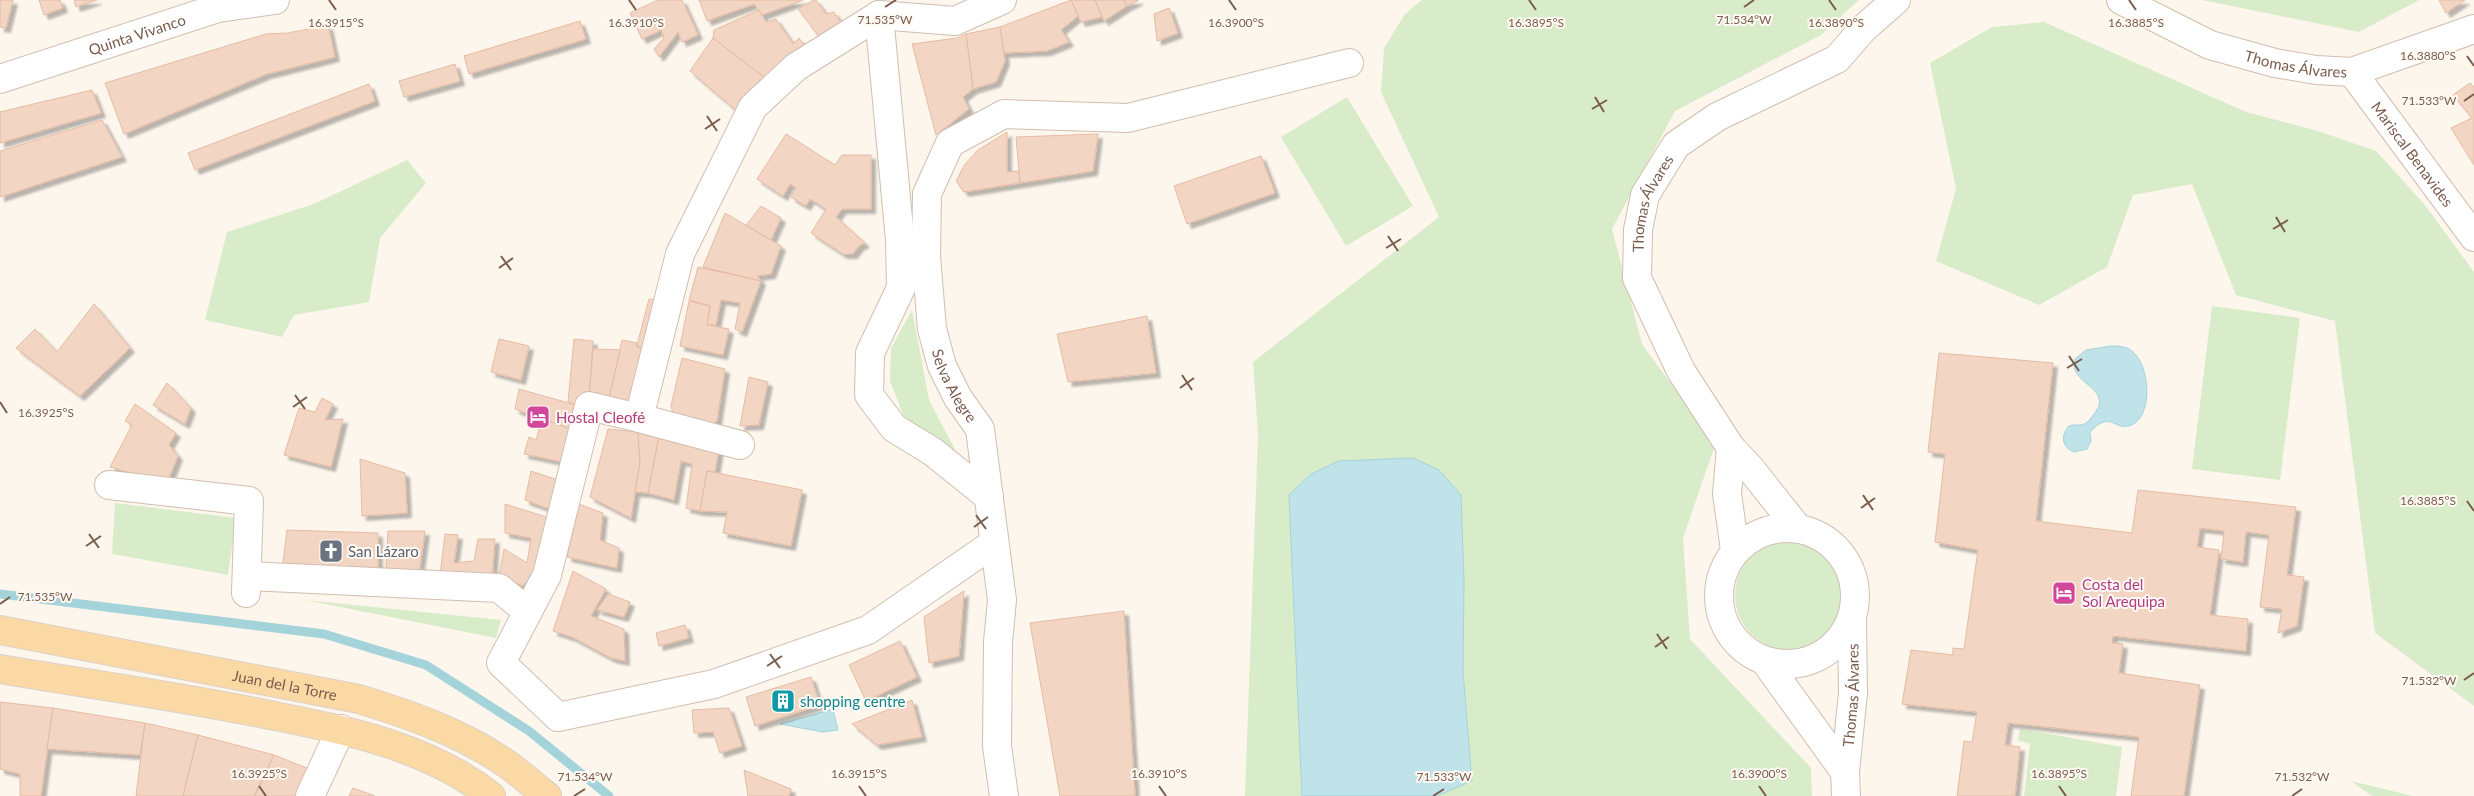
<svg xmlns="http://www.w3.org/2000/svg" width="2474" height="796" viewBox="0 0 2474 796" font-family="Lato,sans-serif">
<defs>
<filter id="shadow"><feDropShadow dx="4.5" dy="4.5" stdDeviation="1" flood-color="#0004"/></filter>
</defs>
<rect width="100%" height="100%" fill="#fdf6ec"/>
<g fill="#d8ecc9">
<polygon points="1422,0 1859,0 1821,35 1675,111 1612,229 1642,344 1715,445 1683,538 1690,639 1811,768 1812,796 1245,796 1258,435 1253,362 1439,217 1381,92 1384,48 1405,14"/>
<polygon points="2202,0 2419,0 2359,32"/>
<polygon points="2044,22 2246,112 2318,131 2376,151 2424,204 2474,272 2474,706 2375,633 2335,321 2236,295 2192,184 2133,195 2107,267 2039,305 1936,261 1956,189 1930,63 1992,27"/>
<polygon points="1347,97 1413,206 1346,246 1281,137"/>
<polygon points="407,160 426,183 380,238 369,302 294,315 282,337 205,320 227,232 314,204"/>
<polygon points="2212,306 2300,318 2280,480 2192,469"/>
<polygon points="912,310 929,400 959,457 904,417 890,381 891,348"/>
<polygon points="115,503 236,518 228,575 112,554"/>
<circle cx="1790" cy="595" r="55"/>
<polygon points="305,600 501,620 496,638"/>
<polygon points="2020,729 2122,747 2116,796 2024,796 2030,744 2018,740"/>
<polygon points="2351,781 2413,796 2372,796"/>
</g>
<g fill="#bfe3e8" stroke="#a5d3da">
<path d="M2111,346c8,0 16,0 22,6 16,13 20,58 2,71 -20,13 -22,-16 -45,9l1,9 -4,8 -13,3c-12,-5 -14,-16 -5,-26 5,-2 11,0 15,-2 4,-1 8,-8 11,-11 19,-26 -28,-29 -20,-54l11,-9z"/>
<polygon points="1413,458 1439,470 1461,495 1464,582 1463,671 1472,781 1437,796 1302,796 1289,495 1311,474 1339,461"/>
<polygon points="833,709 838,730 823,732 780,724"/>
</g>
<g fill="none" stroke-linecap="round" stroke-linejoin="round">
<polyline stroke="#a5d3da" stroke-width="9" points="0,594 324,634 426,665 529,731 609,796"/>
</g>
<g fill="#f3d5c3" stroke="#e6bba3" filter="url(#shadow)">
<polygon points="0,0 13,0 6,28 0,27"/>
<polygon points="39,0 60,0 63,8 44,15"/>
<polygon points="74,0 97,0 76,7"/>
<polygon points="658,0 682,0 698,35 682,42 678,32 659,57 654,49 664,38 661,30 642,39 630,13"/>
<polygon points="699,0 803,0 762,15 754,4 707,21"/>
<polygon points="814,0 816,0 826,14 834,12 845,29 823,42 798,9"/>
<polygon points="1071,0 1095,0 1102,17 1081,22"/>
<polygon points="1071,0 1078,16 1061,30 1069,42 1047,51 1004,53 1000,27"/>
<polygon points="1095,0 1124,0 1127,6 1104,21"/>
<polygon points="1124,0 1139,0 1127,6"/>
<polygon points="2439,0 2465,0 2446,13"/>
<polygon points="1169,8 1178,33 1157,41 1154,14"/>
<polygon points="759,10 766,22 776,19 793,44 799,38 811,55 774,85 713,38 714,30"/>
<polygon points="580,21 586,39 469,74 464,56"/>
<polygon points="328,25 335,57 267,74 124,134 105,83 266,34 288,33"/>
<polygon points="1000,27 1005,61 996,82 973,89 966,34"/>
<polygon points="966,34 973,89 963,97 969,109 936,135 912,44 957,38"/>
<polygon points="713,38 774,85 745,118 690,71"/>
<polygon points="455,64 460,81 404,97 399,81"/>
<polygon points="2470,83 2474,87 2474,165 2451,128 2472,118 2453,95"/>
<polygon points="369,84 375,101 195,170 188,153"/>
<polygon points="92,90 101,113 0,143 0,112"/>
<polygon points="102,120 122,157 0,197 0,151"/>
<polygon points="1007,132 1007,172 1019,171 1020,183 964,192 956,181 965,164 978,150"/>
<polygon points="786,134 835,165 842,155 871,155 871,209 842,209 836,217 865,243 859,246 853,254 843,254 811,233 826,209 810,199 806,206 791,197 796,188 790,184 783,196 757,179"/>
<polygon points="1098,134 1093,171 1020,183 1016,137"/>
<polygon points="1261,156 1275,193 1187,224 1174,186"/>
<polygon points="761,206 781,218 771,240 746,225"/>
<polygon points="725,213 781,246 771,274 757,276 761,281 703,267"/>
<polygon points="698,267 761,281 742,332 735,329 740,303 721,300 716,325 707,325 710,306 689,300"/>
<polygon points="649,299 663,301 646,350 637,345"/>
<polygon points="689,301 710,306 707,325 729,329 723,355 680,346"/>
<polygon points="94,304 130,348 80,396 16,348 35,329 57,352"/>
<polygon points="1147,316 1156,373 1068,382 1057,334"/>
<polygon points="499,339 529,346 521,380 491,372"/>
<polygon points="574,339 593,341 589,399 584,407 568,402"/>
<polygon points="622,340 637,343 636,346 646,351 637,414 607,407"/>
<polygon points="593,349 620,350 609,398 589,399"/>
<polygon points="1939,353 2053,363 2036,521 2132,533 2138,490 2296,507 2287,575 2304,577 2297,626 2278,633 2282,609 2260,607 2269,535 2246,532 2243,562 2221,559 2224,531 2200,528 2197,547 2219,550 2210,615 2248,619 2246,651 2113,636 2112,643 2123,644 2119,673 2200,685 2184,796 2131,796 2139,737 2008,723 2005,745 2020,747 2015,796 1957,796 1964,741 1972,742 1977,712 1902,704 1911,650 1953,655 1953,648 1964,649 1978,550 1935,542 1945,454 1928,452"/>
<polygon points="682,358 725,369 717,421 704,429 675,421 671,406"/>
<polygon points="749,377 768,382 759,425 740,426"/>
<polygon points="167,383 191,408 185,424 153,405"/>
<polygon points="519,389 583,407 580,433 515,409"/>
<polygon points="322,398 333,404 325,420 343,419 331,467 284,455 299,408 315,412"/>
<polygon points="135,404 176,433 169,445 178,456 167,483 110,467 132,425 125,421"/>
<polygon points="542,418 580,433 573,464 524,454 529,437 536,440"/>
<polygon points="608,429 638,432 640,462 631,518 590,497"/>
<polygon points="660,431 648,493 635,492 640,462 638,432"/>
<polygon points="660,431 720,443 715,472 707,471 700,511 686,508 692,464 681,461 674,500 648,493"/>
<polygon points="360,459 405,473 407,513 362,516"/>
<polygon points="531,471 567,483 558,512 525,500"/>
<polygon points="707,471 802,490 791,546 723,533 727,512 700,511"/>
<polygon points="505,504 553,519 540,570 522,586 499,576 504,549 527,563 531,538 505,533"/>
<polygon points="579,504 603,513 600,540 619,548 617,568 567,557"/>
<polygon points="287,530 378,533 378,573 282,570"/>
<polygon points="388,531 425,531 419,574 386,569"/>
<polygon points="445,534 458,535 454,563 474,561 478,539 495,539 492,580 440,575"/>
<polygon points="573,571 606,589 591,616 624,629 625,661 611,658 572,637 553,631"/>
<polygon points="964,591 959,656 929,663 924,617"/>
<polygon points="608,594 630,602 624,617 597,610"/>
<polygon points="1124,611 1135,796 1060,796 1030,623"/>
<polygon points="685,625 689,638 659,646 656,633"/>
<polygon points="900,641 917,677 866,701 849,665"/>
<polygon points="811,677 820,705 755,726 746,697"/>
<polygon points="912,700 922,737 877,745 852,724"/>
<polygon points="0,702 53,708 41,796 20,796 20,774 0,769"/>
<polygon points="53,708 145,723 140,755 47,749"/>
<polygon points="729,708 742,746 720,753 713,732 694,733 692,710"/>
<polygon points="145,723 198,735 183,796 136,796"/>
<polygon points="198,735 274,755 254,796 183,796"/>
<polygon points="274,755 317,772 305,796 255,796"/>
<polygon points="744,770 791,789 789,796 748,796"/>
<polygon points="353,788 375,796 349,796"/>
</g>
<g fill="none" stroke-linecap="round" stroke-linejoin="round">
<g stroke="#d1beb0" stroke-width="30">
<g id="minor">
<path id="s1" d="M2121,0l89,45 65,18 41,7 36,2 122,-43"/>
<polyline points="879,15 796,67 753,107 680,254 639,418 589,406 547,575 501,663 558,717 714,684 868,630 994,543"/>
<path id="s2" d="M879,15l21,225 26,16 6,73 10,37 16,32 22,31 22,171 -4,42 -1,104 7,50"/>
<polyline points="879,15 955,21 1002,0"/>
<path id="s3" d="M2352,72l122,165"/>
<path id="s4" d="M0,79l218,-71 57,-8"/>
<polyline points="900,240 901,288 870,353 869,395 894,428 933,452 989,497"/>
<polyline points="926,256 927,194 950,143 1004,114 1128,118 1349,63"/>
<polyline points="639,418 740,445"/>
<polyline points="1731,448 1727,494 1735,550"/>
<polyline points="109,485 249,501 246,593"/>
<path id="s5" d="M1796,526l-46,-58 -19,-20 -50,-77 -44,-93 1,-48 7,-35 31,-50 41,-28 120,-58 26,-30 33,-29"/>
<circle cx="1787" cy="596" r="68"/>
<polyline points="247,576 499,588 528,612"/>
<polyline points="1764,660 1845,772"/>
<polyline points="310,796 341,729"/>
<path id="s6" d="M1846,796l-1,-24 8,-79 -1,-74"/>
</g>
</g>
<g stroke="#dad1cd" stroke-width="30">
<g id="major">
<path id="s7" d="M0,630l359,69c52,16 103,34 148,65 14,10 27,22 40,32"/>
<path d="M0,669c88,15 177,27 265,45 79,16 161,31 226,82"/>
</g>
</g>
<use href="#minor" stroke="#fff" stroke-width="28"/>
<use href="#major" stroke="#fbd9a5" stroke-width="28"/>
</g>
<path fill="none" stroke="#7a5c4d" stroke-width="2" d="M329,0l7,10M629,0l7,10M1229,0l7,10M1529,0l7,10M1829,0l7,10M2129,0l7,10M885,7l11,-7M1744,7l10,-7M2467,56l7,10M1595,97l9,15M2464,101l10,-7M1592,109l15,-9M707,116l10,15M705,129l15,-10M2276,217l9,15M2273,229l15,-9M1388,236l10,15M1386,248l15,-9M501,256l10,14M499,268l14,-10M2069,356l10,15M2067,368l15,-9M1182,375l10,15M1180,388l14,-10M295,395l10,14M0,402l7,11M293,407l14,-10M1863,495l10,15M2467,501l7,10M1861,508l14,-10M976,515l10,14M974,527l14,-10M89,534l10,14M86,546l15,-10M0,604l10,-7M1657,634l10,15M1655,647l14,-10M770,654l10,14M767,666l15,-10M2464,680l10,-7M259,786l7,10M859,786l7,10M1159,786l7,10M1759,786l7,10M2059,786l7,10M574,796l11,-7M1433,796l11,-7M2292,796l10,-7"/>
<defs>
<g id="hotel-square" transform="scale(1.25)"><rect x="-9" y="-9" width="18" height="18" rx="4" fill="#d1479c" stroke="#fffaf3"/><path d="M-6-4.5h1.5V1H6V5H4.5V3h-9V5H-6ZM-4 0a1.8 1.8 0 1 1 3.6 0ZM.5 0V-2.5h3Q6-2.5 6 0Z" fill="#fff"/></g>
<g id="church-square" transform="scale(1.25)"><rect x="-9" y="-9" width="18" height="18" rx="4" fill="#6b7280" stroke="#fffaf3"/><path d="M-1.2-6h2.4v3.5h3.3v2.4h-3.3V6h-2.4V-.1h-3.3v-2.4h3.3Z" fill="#fff"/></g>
<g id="building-square" transform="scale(1.25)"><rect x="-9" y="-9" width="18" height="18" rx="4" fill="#0f9aa8" stroke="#fffaf3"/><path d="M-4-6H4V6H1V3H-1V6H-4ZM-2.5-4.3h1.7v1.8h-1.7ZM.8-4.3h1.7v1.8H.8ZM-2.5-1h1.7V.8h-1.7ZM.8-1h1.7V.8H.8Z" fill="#fff"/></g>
</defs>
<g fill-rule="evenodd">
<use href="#hotel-square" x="538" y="417"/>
<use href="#church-square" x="331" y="551"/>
<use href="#hotel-square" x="2064" y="593"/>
<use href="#building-square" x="783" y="701"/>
</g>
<g text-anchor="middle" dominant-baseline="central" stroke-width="4" stroke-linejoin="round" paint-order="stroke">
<g font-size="15" fill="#7a5c4d" stroke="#fffaf3">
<text stroke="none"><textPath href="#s4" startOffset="144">Quinta Vivanco</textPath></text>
<text stroke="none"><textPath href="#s1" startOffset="188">Thomas Álvares</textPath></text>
<text stroke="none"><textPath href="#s3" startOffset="102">Mariscal Benavides</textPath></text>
<text stroke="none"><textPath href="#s5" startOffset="374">Thomas Álvares</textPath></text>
<text stroke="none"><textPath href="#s2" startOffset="391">Selva Alegre</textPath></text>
<text stroke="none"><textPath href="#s7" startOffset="290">Juan del la Torre</textPath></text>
<text stroke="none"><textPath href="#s6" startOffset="101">Thomas Álvares</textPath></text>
</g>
<g font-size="15" fill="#b23c85" stroke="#fffaf3" text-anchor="start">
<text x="556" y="417">Hostal Cleofé</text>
<text x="2082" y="584">Costa del<tspan x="2082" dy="17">Sol Arequipa</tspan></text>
</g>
<g font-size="15" fill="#5b616d" stroke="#fffaf3" text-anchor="start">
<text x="348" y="551">San Lázaro</text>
</g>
<g font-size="15" fill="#0d838f" stroke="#fffaf3" text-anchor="start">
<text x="800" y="701">shopping centre</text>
</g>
</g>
<g font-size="12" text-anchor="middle" fill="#7a5c4d" stroke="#fffaf3" stroke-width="4" stroke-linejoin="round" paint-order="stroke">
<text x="885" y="24">71.535°W</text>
<text x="1744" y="24">71.534°W</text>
<text x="1836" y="27">16.3890°S</text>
<text x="2136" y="27">16.3885°S</text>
<text x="336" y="27">16.3915°S</text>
<text x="636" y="27">16.3910°S</text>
<text x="1236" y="27">16.3900°S</text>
<text x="1536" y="27">16.3895°S</text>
<text x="2428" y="60">16.3880°S</text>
<text x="2429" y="105">71.533°W</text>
<text x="46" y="417">16.3925°S</text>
<text x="2428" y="505">16.3885°S</text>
<text x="45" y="601">71.535°W</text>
<text x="2429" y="685">71.532°W</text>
<text x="259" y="778">16.3925°S</text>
<text x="859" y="778">16.3915°S</text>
<text x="1159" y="778">16.3910°S</text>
<text x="1759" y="778">16.3900°S</text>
<text x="2059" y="778">16.3895°S</text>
<text x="585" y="781">71.534°W</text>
<text x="1444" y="781">71.533°W</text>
<text x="2302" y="781">71.532°W</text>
</g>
</svg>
